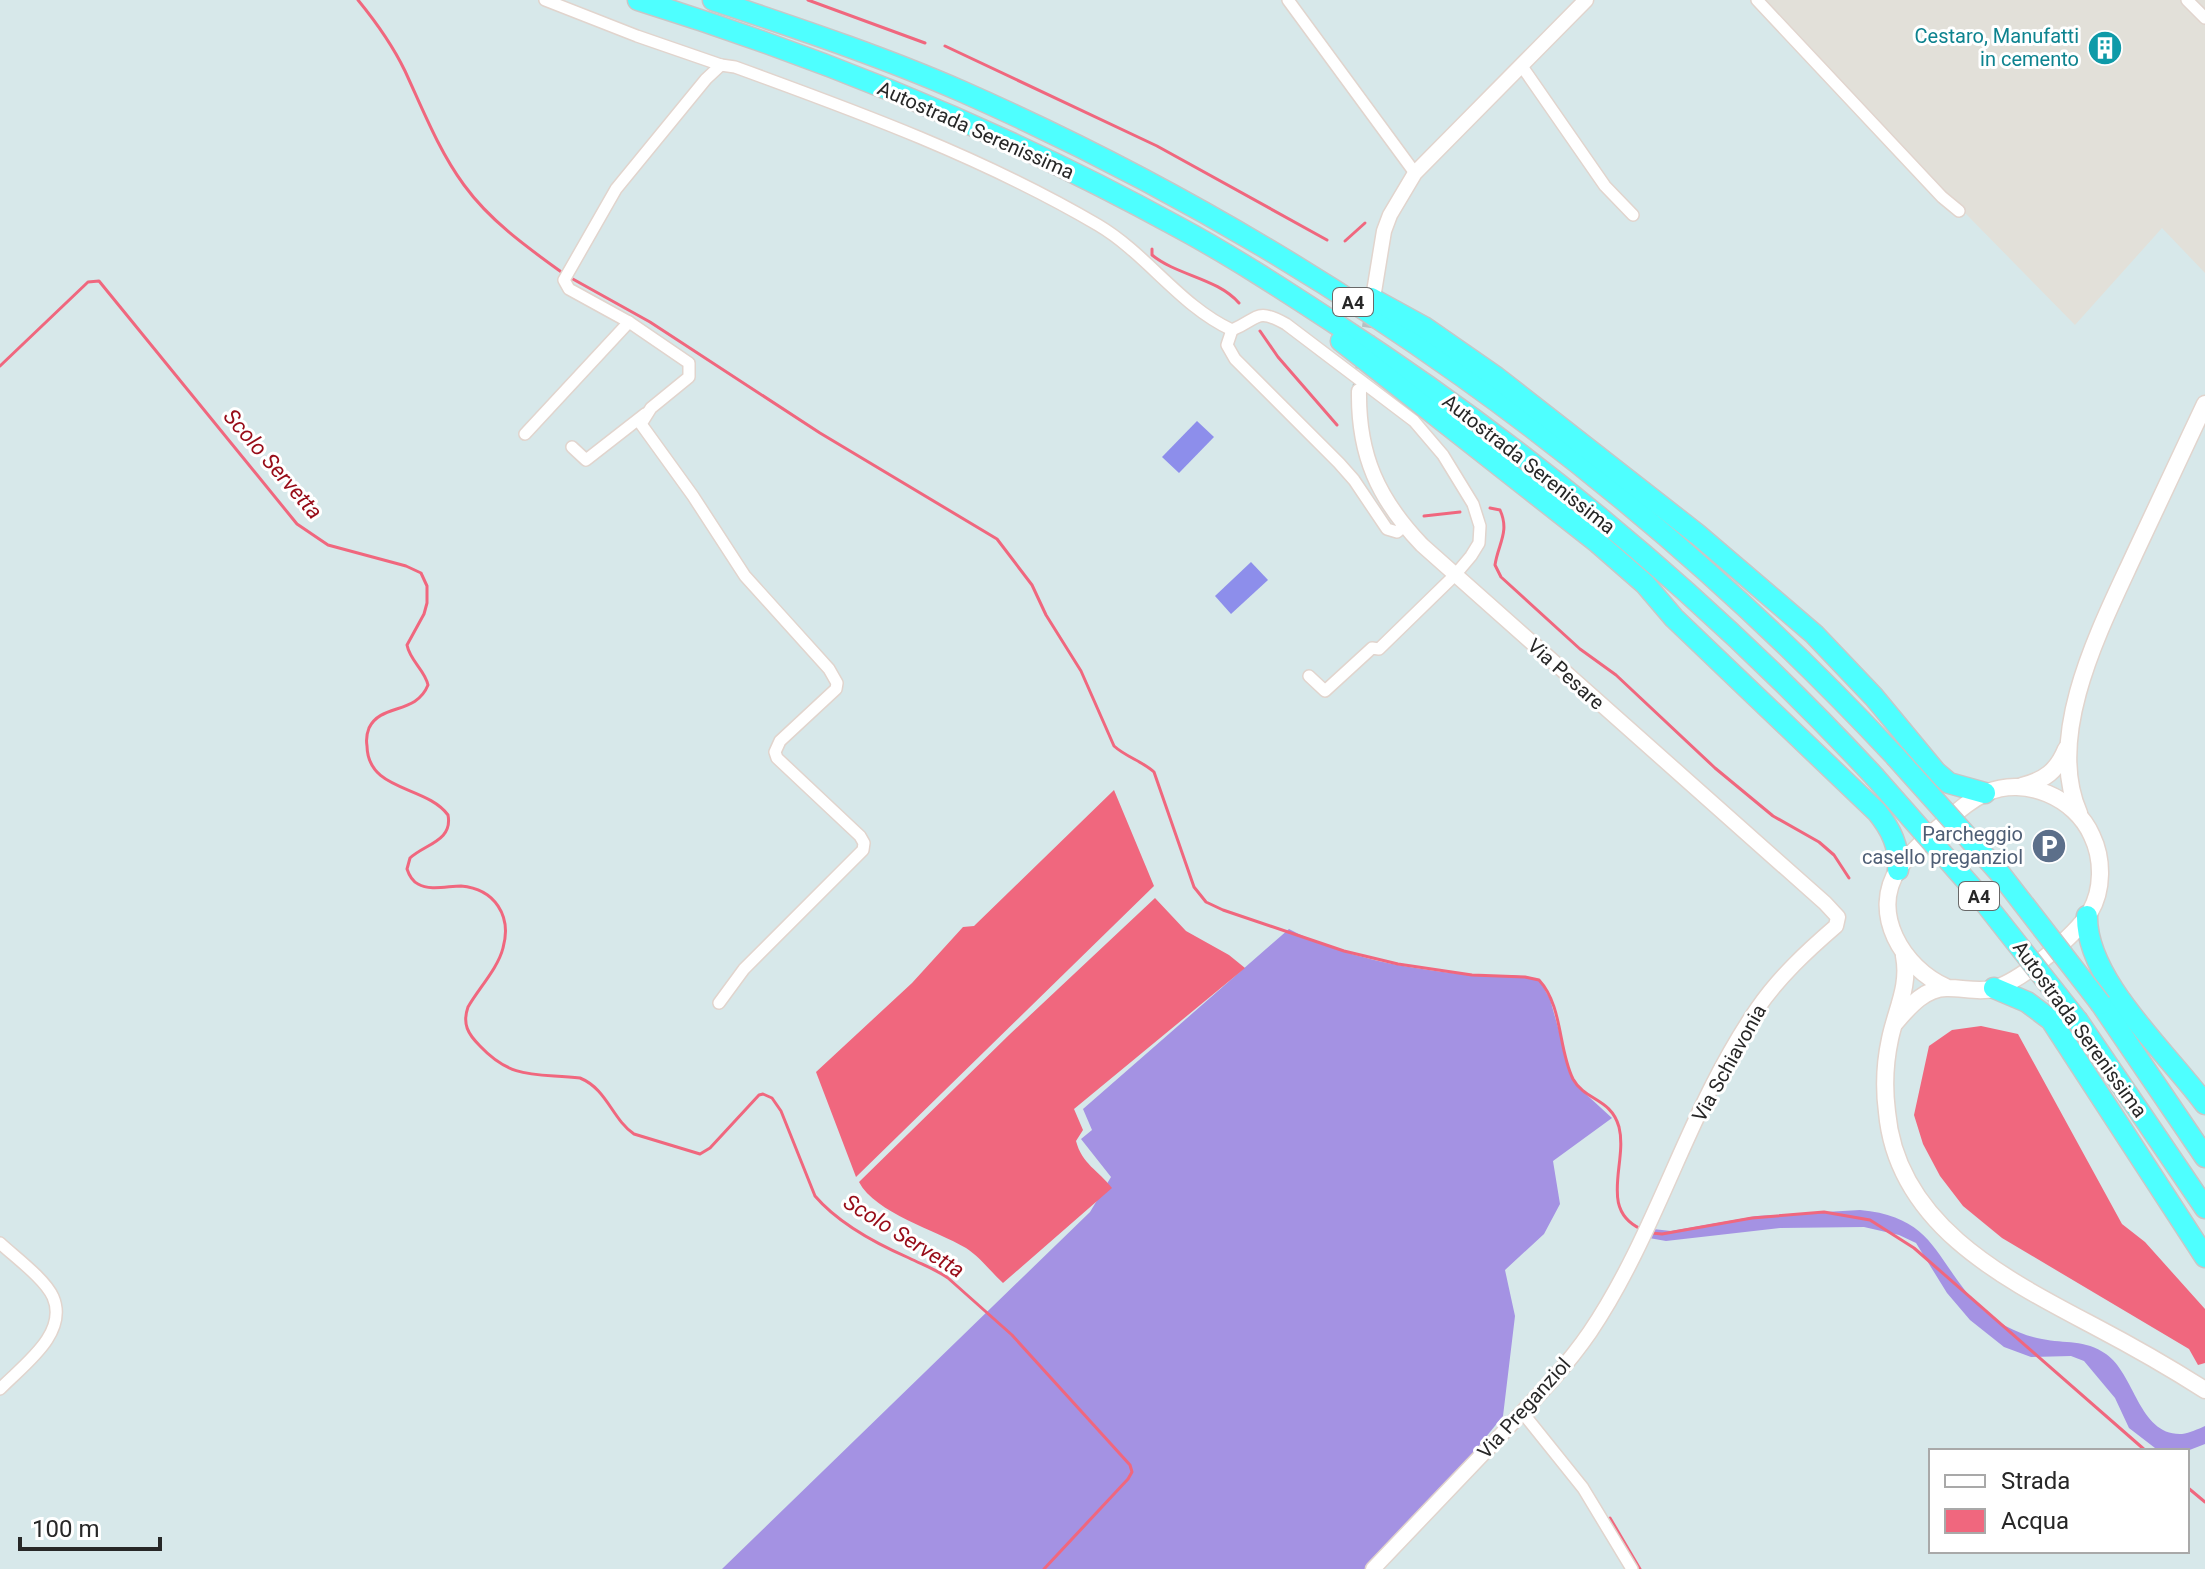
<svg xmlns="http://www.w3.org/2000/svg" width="2205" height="1569" viewBox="0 0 2205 1569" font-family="Roboto,sans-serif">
<rect width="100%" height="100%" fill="#d7e8ea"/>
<polygon fill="#e2e0d9" points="1756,0 2205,0 2205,273 2162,228 2075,325"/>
<g fill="#a492e3">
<path d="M1289,929c54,29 121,40 181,46 22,2 48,-3 69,5l11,19 21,75 6,12 35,32 -59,43 7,43 -16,30 -39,36 10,46 -12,100 -104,128 -25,25h-652l368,-357 21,-35 -30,-38 11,-9 -9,-21z"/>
<path d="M1860,1210c78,7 75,54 122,99 16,15 38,26 60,30 23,5 43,0 64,15 29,20 33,82 76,80 8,-1 16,-5 23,-8v18l-18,7 -32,-3 -26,-20 -14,-30 -31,-37 -13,-5 -40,1 -27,-10 -34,-27 -23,-27 -31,-50 -17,-8 -35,-8 -84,1 -114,13 -17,-3 4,-9 18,2 86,-15z"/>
</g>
<g fill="#8d8eeb">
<polygon points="1197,421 1214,437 1179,473 1162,457"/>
<polygon points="1251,562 1268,580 1231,614 1215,596"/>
</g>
<g fill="#f0677e">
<polygon points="1114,790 1154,886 856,1177 816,1072 912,983 963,927 974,926"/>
<path d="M1155,898l31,33 43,24 16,13 -171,141 9,21 -7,11c6,23 22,29 36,47l-109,95c-12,-11 -23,-26 -37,-35 -30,-18 -91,-35 -107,-66l150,-147z"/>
<polygon points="1981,1026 2018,1034 2122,1224 2145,1242 2205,1309 2205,1363 2198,1365 2189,1349 2002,1238 1963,1206 1940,1176 1923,1144 1914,1115 1929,1046 1952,1030"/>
</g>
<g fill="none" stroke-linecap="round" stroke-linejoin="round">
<g stroke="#f0677e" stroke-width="3">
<path d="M358,0c18,22 35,46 47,71 18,39 34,80 59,114 26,36 64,63 100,89"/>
<polyline points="808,0 925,43"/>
<polyline points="945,46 1157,146 1327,240"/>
<polyline points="1345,241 1365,223"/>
<path d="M1152,249v6c26,21 65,23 87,48"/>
<path d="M571,278l79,44 170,111 177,106 35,46 14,30 35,56 33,75c12,11 28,15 40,26l40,115 12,15 17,8 121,41 54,13 74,11 53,2 14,3c24,26 19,69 34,99 12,22 38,19 46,48 9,36 -21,82 22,102"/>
<polyline points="1260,331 1278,357 1337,425"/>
<path d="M0,366l88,-84 11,-1 198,243 31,21 78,21 15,7 6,13v17l-3,11 -17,31c3,16 18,25 21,40 -12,30 -47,18 -59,43 -2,5 -3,12 -2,18 1,46 59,39 81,69 5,26 -23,29 -38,43l-3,11c2,6 5,12 11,15 12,7 30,2 43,2 34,3 51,30 42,62 -5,20 -24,40 -35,59 -6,17 0,27 12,39 33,35 57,27 100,32 27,11 32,41 54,56l66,20 10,-6 49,-53 4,-1 9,4 9,13 34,85c23,27 62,48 94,62 14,7 26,11 39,20l64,57 118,130 2,7 -4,7 -84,90"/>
<path d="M1490,508l10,2c10,22 -2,34 -5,55l6,12 79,72 36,26 99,93 58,48 46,26 15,13 15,23"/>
<polyline points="1424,516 1460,512"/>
<polyline points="1651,1233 1662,1234 1752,1218 1824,1212 1870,1220 1914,1248 2146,1451"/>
<polyline points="2187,1487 2205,1502"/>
<polyline points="1610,1518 1640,1569"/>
</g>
<polyline stroke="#b4c1c3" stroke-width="14" stroke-dasharray="14 7" stroke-linecap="butt" points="1359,390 1372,308"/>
<g stroke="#e1d4cd" stroke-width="14">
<g id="minor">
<polyline points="545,0 637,36 721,65"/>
<polyline points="1288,0 1415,173"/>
<polyline points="1757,0 1942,197 1959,211"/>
<polyline points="2187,0 2205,18"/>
<polyline points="1521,65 1605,186 1633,215"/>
<polyline points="1232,330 1227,345 1235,359 1339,463 1354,480 1387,529 1397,532 1404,526"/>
<polyline points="525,434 629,322"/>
<polyline points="572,447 586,460 645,414"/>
<path d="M719,1003l25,-34 119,-119 1,-7 -4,-7 -83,-78 -2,-6 5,-11 56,-52 1,-6 -8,-14 -84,-93 -52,-80 -52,-72 10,-16 38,-31v-14l-60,-41 -60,-33 -5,-9 52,-91 90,-110 15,-14 14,2c124,45 249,91 363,158 49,29 82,81 134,105 27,-11 23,-23 54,-6l128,97 29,34 30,49 7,22 -1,17 -8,13 -16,19 -76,74 -7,-1 -47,43 -16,-15"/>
<path d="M0,1243c15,14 45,36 53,54 16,37 -31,69 -53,92"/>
<polyline points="1522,1412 1583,1488 1632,1569"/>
</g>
</g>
<g stroke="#e1d4cd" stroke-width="17">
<g id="tertiary">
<polyline points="1374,292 1384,231 1390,215 1415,173 1586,0"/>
<path d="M1359,391c-1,64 19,108 63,154l403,358 13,14 -2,9c-29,25 -57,51 -79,83 -69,100 -99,222 -167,323 -26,38 -60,72 -91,105 -42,44 -84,88 -126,132"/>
</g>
</g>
<g stroke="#e1d4cd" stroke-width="19">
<g id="secondary">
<path d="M2022,786c23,-6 35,-15 44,-37"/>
<path d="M2079,813c-35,-79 23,-188 56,-260 23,-50 47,-99 70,-149"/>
<path d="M1904,956c6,30 -8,54 -14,83 -5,23 -6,50 -3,73 10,113 118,167 207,214 38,20 75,41 111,64"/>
<path d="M1895,1023c13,-15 30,-36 53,-35 17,0 32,5 48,0 27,-9 79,-52 94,-76 13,-22 13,-53 2,-76 -17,-39 -67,-60 -106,-43 -19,8 -33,23 -49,36 -13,12 -28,25 -38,39 -30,45 4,100 47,119"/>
</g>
</g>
<g stroke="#c7c7c7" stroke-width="23">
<g id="motorway">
<path d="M638,0c186,58 369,133 540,227 54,29 106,63 158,97 197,128 377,279 538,452"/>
<path d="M713,0c83,28 168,56 248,91 354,156 671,383 934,665"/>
<polyline points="1371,298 1424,327 1496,377 1697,534 1814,634 1874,697 1936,772 1949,783 1985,793"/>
<path d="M1341,341l257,202 47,41 29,34 203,194c14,17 23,35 21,58"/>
<path d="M2087,916c-1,65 81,137 118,188"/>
<polyline points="1994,988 2027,1002 2051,1020 2205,1257"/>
<polyline points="2101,1004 2205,1157"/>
<polyline points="2078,1021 2205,1208"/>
</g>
</g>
<use href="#minor" stroke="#fff" stroke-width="11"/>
<use href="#tertiary" stroke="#fff" stroke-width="14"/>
<use href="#secondary" stroke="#fff" stroke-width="16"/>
<use href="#motorway" stroke="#4effff" stroke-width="20"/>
<g stroke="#c7c7c7" stroke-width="23" stroke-linecap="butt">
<g id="motorway-bridge">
<polyline points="1895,756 1998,871 2101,1004"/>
<polyline points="1874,776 1977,893 2078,1021"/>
</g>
</g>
<use href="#motorway-bridge" stroke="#4effff" stroke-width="20"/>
</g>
<defs>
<g id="building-disc" transform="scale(1.8)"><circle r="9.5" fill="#0f9aa8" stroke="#fff"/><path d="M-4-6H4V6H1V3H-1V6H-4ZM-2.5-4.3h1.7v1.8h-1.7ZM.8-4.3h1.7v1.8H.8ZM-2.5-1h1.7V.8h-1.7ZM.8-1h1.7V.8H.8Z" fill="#fff"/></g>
<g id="parking-disc" transform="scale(1.8)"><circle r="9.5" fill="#5c6f8a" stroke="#fff"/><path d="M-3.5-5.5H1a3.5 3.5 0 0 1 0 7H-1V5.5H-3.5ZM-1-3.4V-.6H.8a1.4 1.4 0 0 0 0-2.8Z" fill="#fff"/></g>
</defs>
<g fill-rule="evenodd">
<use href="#building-disc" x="2105" y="48"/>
<use href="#parking-disc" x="2049" y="846"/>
</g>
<g text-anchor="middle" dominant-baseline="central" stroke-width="6" stroke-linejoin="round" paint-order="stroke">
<g fill="#fff" stroke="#686868" stroke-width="2">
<rect x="1333" y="288" width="40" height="28" rx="6"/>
<rect x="1959" y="882" width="40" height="28" rx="6"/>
</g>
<g font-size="18" font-weight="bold" fill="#272727">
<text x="1353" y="302">A4</text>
<text x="1979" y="896">A4</text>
</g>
<g font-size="20" fill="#0d838f" stroke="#fff" text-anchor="end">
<text x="2079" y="36">Cestaro, Manufatti<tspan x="2079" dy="23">in cemento</tspan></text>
</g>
<g font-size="20" fill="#272727" stroke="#fff">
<text transform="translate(976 130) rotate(24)">Autostrada Serenissima</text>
<text transform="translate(1529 464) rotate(38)">Autostrada Serenissima</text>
<text transform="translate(1566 674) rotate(42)">Via Pesare</text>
<text transform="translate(2080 1029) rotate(54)">Autostrada Serenissima</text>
<text transform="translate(1729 1063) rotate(-61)">Via Schiavonia</text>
<text transform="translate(1524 1408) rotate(-48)">Via Preganziol</text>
</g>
<g font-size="20" fill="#4e5e75" stroke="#fff" text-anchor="end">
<text x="2023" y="834">Parcheggio<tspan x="2023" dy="23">casello preganziol</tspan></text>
</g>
<g font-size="22" font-style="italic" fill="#970b17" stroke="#fff">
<text transform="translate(273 464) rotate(49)">Scolo Servetta</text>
<text transform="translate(904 1236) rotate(32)">Scolo Servetta</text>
</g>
</g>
<rect x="1929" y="1449" width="260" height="104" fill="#ffffff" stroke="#a9a9a9" stroke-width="2"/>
<rect x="1945" y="1475" width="40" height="12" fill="#ffffff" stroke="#a9a9a9" stroke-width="2"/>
<text x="2001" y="1489" font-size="24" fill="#272727">Strada</text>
<rect x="1945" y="1509" width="40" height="24" fill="#f0677e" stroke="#a9a9a9" stroke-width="2"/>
<text x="2001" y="1529" font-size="24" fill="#272727">Acqua</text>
<path d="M20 1537v12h140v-12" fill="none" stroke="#272727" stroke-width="4"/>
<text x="32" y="1537" font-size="24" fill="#272727" stroke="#ffffff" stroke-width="6" paint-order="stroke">100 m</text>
</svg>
